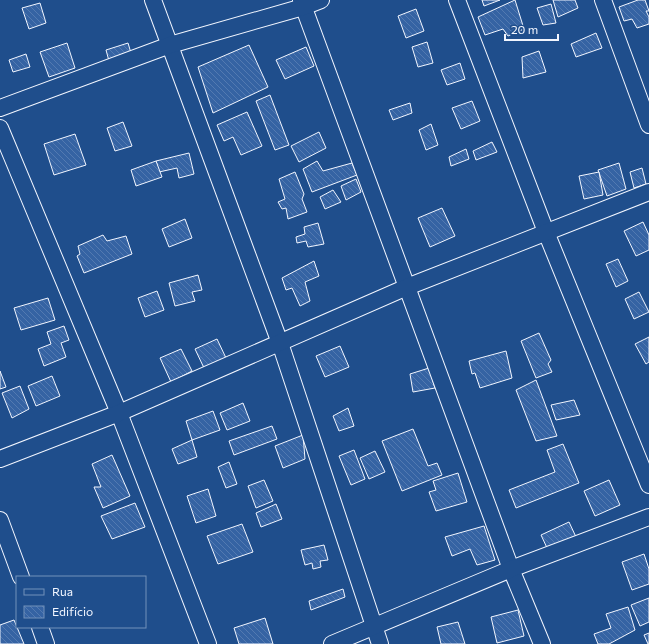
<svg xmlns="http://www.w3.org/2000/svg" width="649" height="644" viewBox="0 0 649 644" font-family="Commissioner,sans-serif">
<defs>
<pattern id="building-back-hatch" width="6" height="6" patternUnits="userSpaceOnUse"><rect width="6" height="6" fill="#3563a3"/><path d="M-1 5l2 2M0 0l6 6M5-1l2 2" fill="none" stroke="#537ab1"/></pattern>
</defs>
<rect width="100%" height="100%" fill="#1f4e8c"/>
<g fill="url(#building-back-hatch)" stroke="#f2f6ff">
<polygon points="482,0 500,0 484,6"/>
<polygon points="515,0 524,29 508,36 503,29 485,35 478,17"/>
<polygon points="553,0 575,0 578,8 558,17"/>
<polygon points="638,0 645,0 649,11 646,11 649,17 649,24 637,28 632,19 624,21 619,7"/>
<polygon points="40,3 46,23 29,29 22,8"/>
<polygon points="551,4 556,23 543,25 537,8"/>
<polygon points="416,9 424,31 406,38 398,16"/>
<polygon points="596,33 602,48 576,57 571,44"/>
<polygon points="427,42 433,63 418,67 412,47"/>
<polygon points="67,43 75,68 49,77 40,52"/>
<polygon points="128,43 131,53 109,61 106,50"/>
<polygon points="249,45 268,87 213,113 198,67"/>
<polygon points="306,47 314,66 285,79 276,60"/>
<polygon points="539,51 546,72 523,78 522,57"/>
<polygon points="26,54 30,67 13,72 9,60"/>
<polygon points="460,63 465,79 447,85 441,70"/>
<polygon points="270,95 289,145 275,150 256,101"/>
<polygon points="472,101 480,121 461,129 452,108"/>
<polygon points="410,103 412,113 393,120 389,110"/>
<polygon points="247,112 262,146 241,155 233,137 224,141 217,125"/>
<polygon points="123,122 132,146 115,151 107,128"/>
<polygon points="431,124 438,145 426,150 419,130"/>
<polygon points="319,132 326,148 299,162 291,146"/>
<polygon points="75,134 86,165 54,175 44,144"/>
<polygon points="492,142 497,152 476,160 473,151"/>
<polygon points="466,149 469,159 451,166 449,157"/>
<polygon points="189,153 194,174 179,178 177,168 159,172 156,161"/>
<polygon points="156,161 162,177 136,186 131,170"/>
<polygon points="317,161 323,171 352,163 357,175 312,192 303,169"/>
<polygon points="619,163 626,189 607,196 598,170"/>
<polygon points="642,168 646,184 634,188 630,172"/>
<polygon points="295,172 304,194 302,199 307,212 288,219 286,208 282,209 278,202 285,199 279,179"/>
<polygon points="599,172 603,195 584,199 579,176"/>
<polygon points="356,179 361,192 346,200 341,186"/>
<polygon points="333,190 341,202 325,209 320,197"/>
<polygon points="442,208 455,236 430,247 418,218"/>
<polygon points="185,219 192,238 169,247 162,229"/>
<polygon points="643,222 649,235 649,250 636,256 624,231"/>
<polygon points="318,223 324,244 308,247 306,241 297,243 296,237 305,234 304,227"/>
<polygon points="103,235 107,241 126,236 132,254 84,273 77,256 80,254 78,246"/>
<polygon points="618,259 628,281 616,287 606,264"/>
<polygon points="314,261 319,276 305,282 310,301 300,306 292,288 286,290 282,278"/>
<polygon points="198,275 202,290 192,292 195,301 175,306 169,283"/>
<polygon points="157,291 164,310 145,317 138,298"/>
<polygon points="639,292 649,312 634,319 625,299"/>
<polygon points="48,298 55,320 21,330 14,308"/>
<polygon points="64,326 69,340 61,343 66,357 44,366 38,349 51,344 47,332"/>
<polygon points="539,333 551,360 548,364 552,372 536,378 521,341"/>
<polygon points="649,337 649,362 646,364 635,344"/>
<polygon points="217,339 226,358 204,368 195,349"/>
<polygon points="340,346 349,367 325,377 316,356"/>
<polygon points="181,349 192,371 171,382 160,358"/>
<polygon points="506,351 512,378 480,388 475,373 472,374 469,361"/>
<polygon points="429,368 435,388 413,392 410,374"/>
<polygon points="0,371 6,387 0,389"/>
<polygon points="52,376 60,396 36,406 28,386"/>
<polygon points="536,380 557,436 536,441 516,390"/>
<polygon points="20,386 29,409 12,418 2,393"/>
<polygon points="574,400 580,415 556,420 551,405"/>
<polygon points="243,403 250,421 227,430 220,413"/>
<polygon points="348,408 354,426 339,431 333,416"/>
<polygon points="213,411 220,430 192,440 186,421"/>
<polygon points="272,426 277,439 234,455 229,441"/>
<polygon points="413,429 428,466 437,463 442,475 402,491 382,441"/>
<polygon points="303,435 305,459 283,468 275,446"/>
<polygon points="192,440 197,457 178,464 172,449"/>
<polygon points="563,444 579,483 516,508 509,490 555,472 547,450"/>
<polygon points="354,450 365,479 351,485 339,456"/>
<polygon points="375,451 385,472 369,479 360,458"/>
<polygon points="112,455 130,496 103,508 94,487 101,487 92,464"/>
<polygon points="229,462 237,484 226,488 218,467"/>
<polygon points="458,473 467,502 436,511 429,492 436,490 433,481"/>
<polygon points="264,480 273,501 256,508 248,486"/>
<polygon points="609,480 620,505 595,516 584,491"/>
<polygon points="208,489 216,516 196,523 187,496"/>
<polygon points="135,503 145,527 112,539 101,516"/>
<polygon points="276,504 282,519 261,527 256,513"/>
<polygon points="569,522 576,537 548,550 541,535"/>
<polygon points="242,524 253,552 218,564 207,536"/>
<polygon points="484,526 495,560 477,565 470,549 452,556 445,537"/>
<polygon points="324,545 328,560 320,561 321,567 313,569 312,563 305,565 301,550"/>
<polygon points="644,554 649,569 649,584 632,590 622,562"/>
<polygon points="343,589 345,597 311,610 309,601"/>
<polygon points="649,598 649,622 640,626 631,605"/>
<polygon points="628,607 635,630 609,644 598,644 594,634 611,628 606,614"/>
<polygon points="518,610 524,636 497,643 491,617"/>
<polygon points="265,618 273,644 239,644 234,628"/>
<polygon points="14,620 24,644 0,644 0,625"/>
<polygon points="458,622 465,644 441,644 437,627"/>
<polygon points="649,633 649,644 648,644 644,635"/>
</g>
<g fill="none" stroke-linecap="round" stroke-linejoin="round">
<g stroke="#f2f6ff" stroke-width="18">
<g id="street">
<polyline points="153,0 280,343 380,644"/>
<polyline points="301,0 511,569 542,644"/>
<polyline points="457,0 546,232 649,485"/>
<polyline points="603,0 649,125"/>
<polyline points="0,108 170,45 303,7 321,0"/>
<polyline points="0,128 119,413 208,644"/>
<polyline points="0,459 119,413 407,287 649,192"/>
<polyline points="0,520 21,577"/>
<polyline points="40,627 46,644"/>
<polyline points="332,644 511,569 649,517"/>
</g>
</g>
<use href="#street" stroke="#1f4e8c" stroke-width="16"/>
</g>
<rect x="16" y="576" width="130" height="52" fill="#1f4e8c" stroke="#7391ba"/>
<rect x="24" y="589" width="20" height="6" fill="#1f4e8c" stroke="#7391ba"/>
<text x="52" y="596" font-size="12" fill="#f2f6ff">Rua</text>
<rect x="24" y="606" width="20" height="12" fill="url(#building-back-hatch)" stroke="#7391ba"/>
<text x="52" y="616" font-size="12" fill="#f2f6ff">Edifício</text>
<path d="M505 34v6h53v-6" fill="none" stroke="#f2f6ff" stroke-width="2"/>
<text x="511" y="34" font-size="12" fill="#f2f6ff" stroke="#1f4e8c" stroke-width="3" paint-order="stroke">20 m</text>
</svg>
